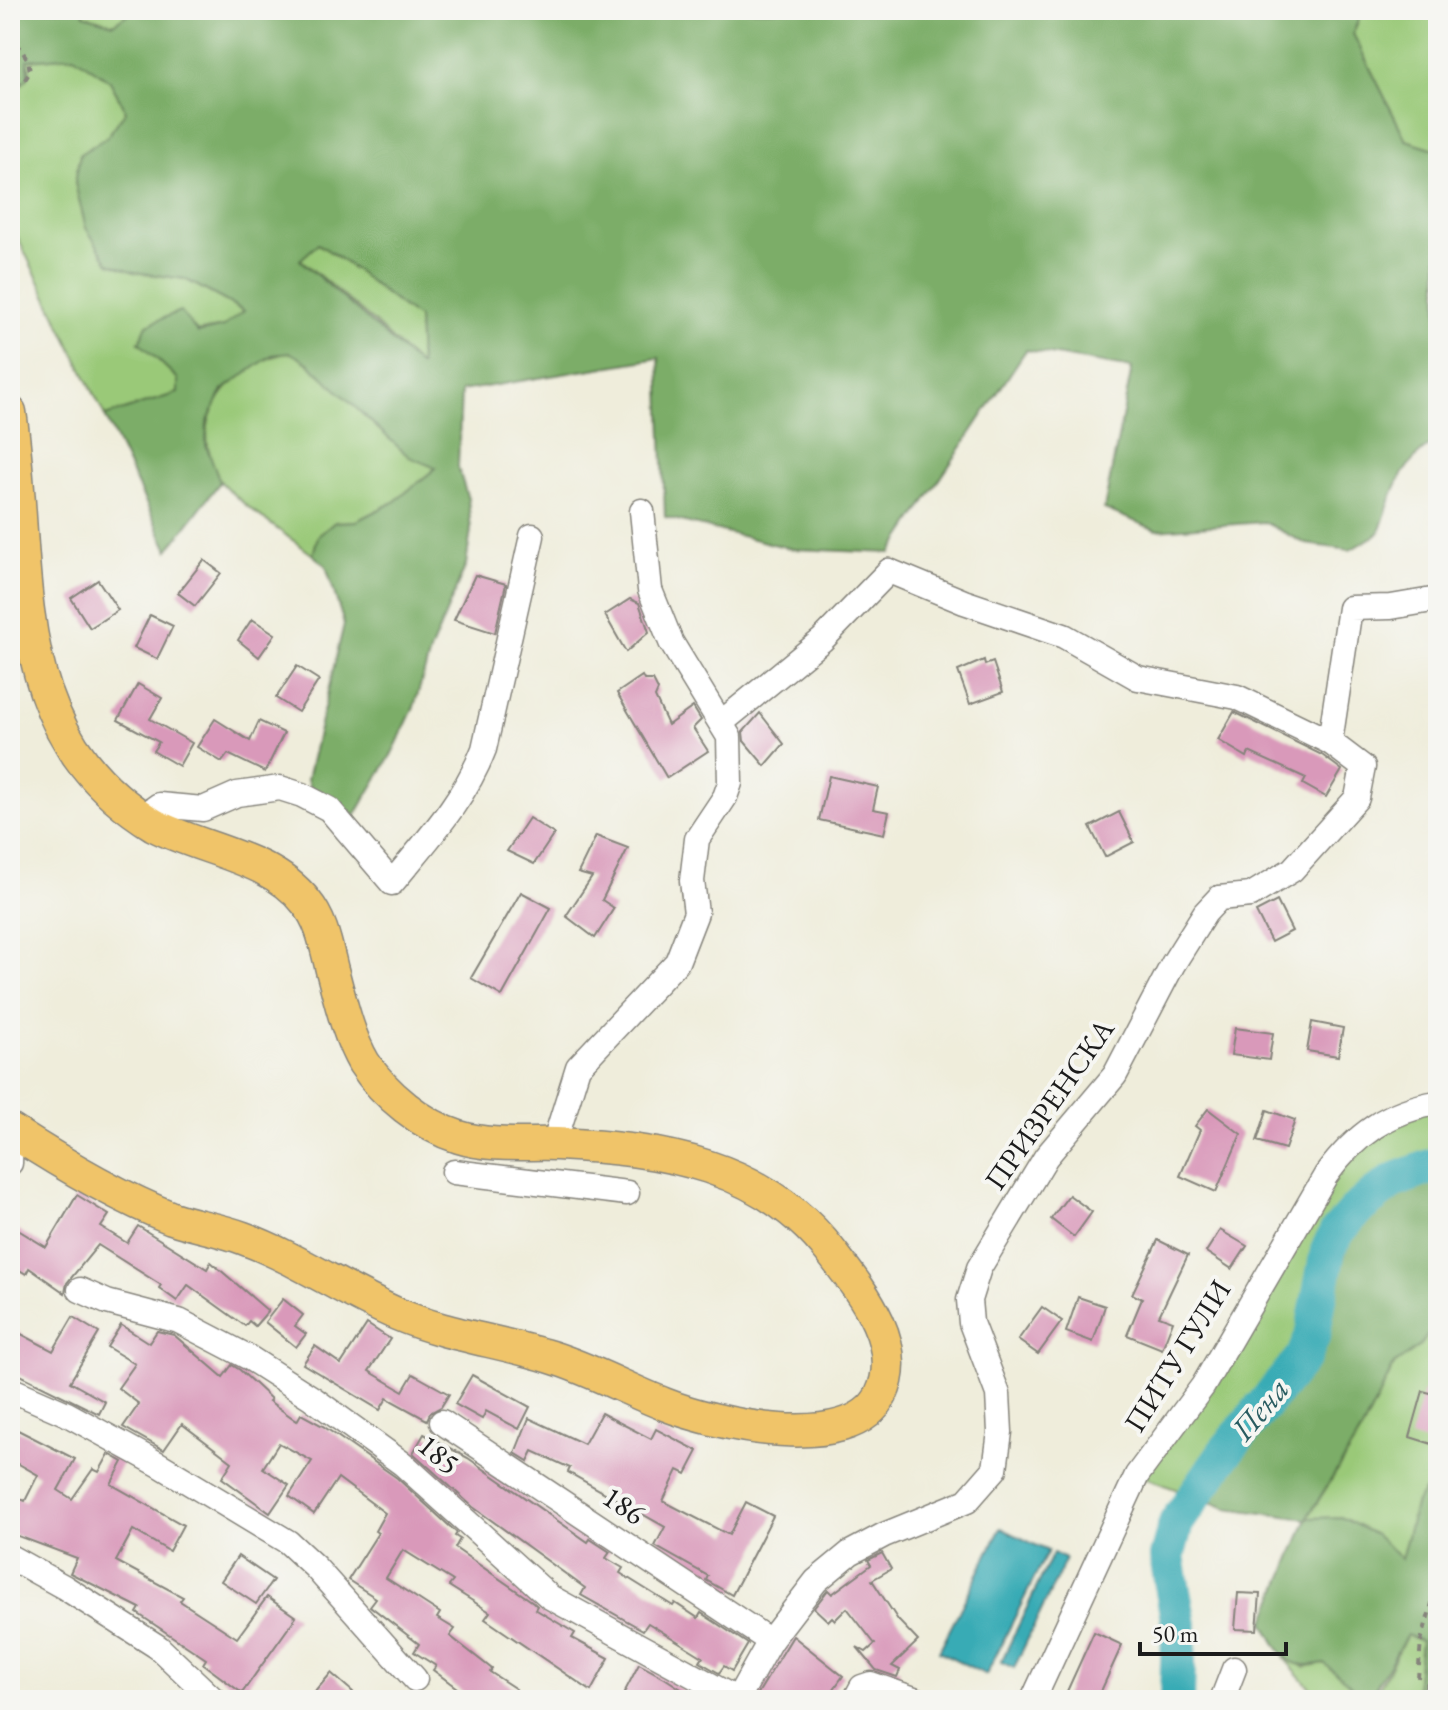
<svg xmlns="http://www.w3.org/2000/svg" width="1448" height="1710" viewBox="0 0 1448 1710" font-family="'EB Garamond',serif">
<rect width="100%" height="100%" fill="#f6f6f2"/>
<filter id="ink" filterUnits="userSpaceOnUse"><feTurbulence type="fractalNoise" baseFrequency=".0125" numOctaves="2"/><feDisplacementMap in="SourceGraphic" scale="16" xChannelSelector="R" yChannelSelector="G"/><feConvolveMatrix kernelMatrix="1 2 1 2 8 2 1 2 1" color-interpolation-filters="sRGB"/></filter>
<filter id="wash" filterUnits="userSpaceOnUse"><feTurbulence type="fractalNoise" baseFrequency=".006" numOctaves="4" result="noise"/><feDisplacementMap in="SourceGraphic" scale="32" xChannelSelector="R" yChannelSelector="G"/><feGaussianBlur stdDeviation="1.8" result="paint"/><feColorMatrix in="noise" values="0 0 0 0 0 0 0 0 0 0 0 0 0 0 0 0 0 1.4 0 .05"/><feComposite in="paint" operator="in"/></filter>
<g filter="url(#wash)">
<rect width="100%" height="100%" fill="#efeddb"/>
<g fill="#9ac978" stroke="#5b724a" stroke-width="2">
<polygon points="83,10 134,10 113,24 84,15"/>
<polygon points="1362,10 1438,10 1438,150 1406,140 1353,34"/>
<polygon points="74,56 110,81 126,111 107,137 80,154 75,183 86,228 134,272 185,279 244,311 223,327 139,342 178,379 178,393 105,416 10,222 10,82 22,84 30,72 28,60"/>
<path d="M317,244c37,21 66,51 101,74l2,49 -45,-44 -75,-64z"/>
<path d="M291,352c52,32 91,95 145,116l-42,34 -38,19 -21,1 -17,14 -5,19c-24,-18 -74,-52 -92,-73 -4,-5 -7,-15 -9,-22 -21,-52 31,-100 79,-108z"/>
<path d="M1438,1103v61c-51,12 -105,51 -114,105 -5,29 -6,63 -21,89 -14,24 -35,44 -54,65 -20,23 -38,47 -55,73l-57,-21 201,-316z"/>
<polygon points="1438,1319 1438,1473 1416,1502 1401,1560 1307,1519 1361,1432 1394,1365 1420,1346"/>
<polygon points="1407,1635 1421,1641 1415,1700 1321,1700 1284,1658 1305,1667 1324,1663 1379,1688"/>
</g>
<g fill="#7bad68" stroke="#4c6442" stroke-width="2" fill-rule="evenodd">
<path d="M10,10h73l1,5 29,9 21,-14h1228l-9,24 53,106 32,10v289c-41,29 -43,48 -59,94l-29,17 -44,-6 -42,-22 -108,8 -52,-21 28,-141 -106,-18 -135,203 -98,-4 -128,-32 -6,-159 -198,33 -3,76 10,32 3,31 -5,35 -35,84 -17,58 -21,45 -41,69 -43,-35 -2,-7 37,-155 -18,-58 -13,-11 5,-19 17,-14 21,-1 38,-19 42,-34 -27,-11 -101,-94 -17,-10 -19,2 -49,35 -16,33 -1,22 14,37 -52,68 -63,-134 73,-23v-14l-39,-37 8,-17 33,-14 18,22 25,-6 21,-16 -59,-32 -51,-7 -25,-9 -23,-35 -11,-45 5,-29 27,-17 19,-26 -16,-30 -36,-25 -46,4v18l-6,6 -12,-2zM318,244c36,21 65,51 100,74l2,48 -120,-106z"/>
<path d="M1438,1179v140l-18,27 -26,19 -33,67 -54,86 34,-1 35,18 25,24 15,-57 22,-29v227h-23l6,-59 -14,-6 -39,65 -44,-37c-39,9 -43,-11 -60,-40l43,-104 -81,-11 -20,-8c29,-37 59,-73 86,-112 8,-11 18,-23 24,-35 33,-68 15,-171 122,-174z"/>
</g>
<g fill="#39abb5" stroke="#2a6468" stroke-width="2">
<polygon points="1001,1528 1048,1551 986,1675 939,1651"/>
<polygon points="1053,1553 1066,1559 1014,1668 1001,1662"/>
</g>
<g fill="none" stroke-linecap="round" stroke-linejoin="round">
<polyline stroke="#39abb5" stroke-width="36" points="1177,1700 1179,1625 1167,1557 1176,1523 1225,1452 1304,1356 1312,1337 1328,1250 1337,1232 1357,1209 1393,1181 1438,1164"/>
</g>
<g id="blocks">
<g fill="#d999ba">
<polygon points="204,560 221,573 195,606 178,593"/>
<polygon points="475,575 506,584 495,633 454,620"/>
<polygon points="98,580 118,610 90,628 71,598"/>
<polygon points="630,599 639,603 649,632 626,652 605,615"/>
<polygon points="150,615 173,626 157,659 134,648"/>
<polygon points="252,619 275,634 259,657 238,640"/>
<polygon points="984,660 985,665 993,662 1003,692 970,704 958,671"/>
<polygon points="297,666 319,680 298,712 276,698"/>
<polygon points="642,676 644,680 653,680 658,690 655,697 668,725 693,707 701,720 693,728 708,751 667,778 617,693"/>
<polygon points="138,684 162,698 150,719 192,743 179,766 153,751 159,742 118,720"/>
<polygon points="1234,712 1322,755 1342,770 1326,797 1303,784 1306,778 1249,752 1247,757 1218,740"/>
<polygon points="760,713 784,744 765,766 744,741 743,732"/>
<polygon points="215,719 250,741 259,721 284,733 265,772 228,754 222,762 197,747"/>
<polygon points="829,776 878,787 873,809 889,812 884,834 819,820"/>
<polygon points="1119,812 1134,842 1105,857 1090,827"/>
<polygon points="529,818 554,834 534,864 507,851"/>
<polygon points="596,836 628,848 602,900 614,908 595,938 566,916 592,877 578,873"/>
<polygon points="521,892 551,908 502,996 471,978"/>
<polygon points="1277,901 1292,931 1271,942 1256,912"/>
<polygon points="1312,1022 1343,1028 1338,1056 1307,1051"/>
<polygon points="1235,1028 1273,1033 1269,1060 1231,1055"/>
<polygon points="1208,1109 1241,1134 1216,1192 1180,1176 1200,1130 1195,1126"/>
<polygon points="1267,1110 1295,1120 1285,1149 1257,1141"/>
<polygon points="77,1195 109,1215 101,1227 127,1243 138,1226 207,1269 211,1262 268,1311 255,1326 249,1321 245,1326 188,1285 177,1301 159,1288 161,1285 98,1245 67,1283 65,1293 29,1268 26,1274 10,1264 10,1225 46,1247"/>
<polygon points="1069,1195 1092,1212 1074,1237 1051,1219"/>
<polygon points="1220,1230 1247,1246 1232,1269 1206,1252"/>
<polygon points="1158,1240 1188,1255 1159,1316 1173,1321 1162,1349 1127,1335 1142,1299 1132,1294"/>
<polygon points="1078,1297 1105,1306 1093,1342 1066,1332"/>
<polygon points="283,1299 303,1315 295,1326 306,1334 296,1347 265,1322"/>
<polygon points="1042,1307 1062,1321 1038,1354 1018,1340"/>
<polygon points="73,1317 99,1333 70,1382 105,1402 99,1414 10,1370 10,1328 53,1351"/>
<polygon points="367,1324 390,1339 369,1371 403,1391 413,1374 449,1394 441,1407 430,1413 427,1420 387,1398 380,1410 303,1364 315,1346 341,1364"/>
<polygon points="121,1325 149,1343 157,1331 174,1335 223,1377 232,1365 240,1370 271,1399 269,1401 297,1421 301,1414 323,1426 397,1478 457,1533 455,1536 460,1539 455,1548 533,1602 537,1606 535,1609 575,1633 572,1638 609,1658 591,1691 485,1619 490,1612 449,1586 453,1581 403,1550 386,1578 440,1613 437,1618 455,1629 450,1636 492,1669 490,1672 516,1689 509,1700 473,1700 433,1670 436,1666 414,1652 419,1644 370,1606 376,1598 348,1580 378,1533 375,1531 385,1513 338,1478 314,1514 289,1496 312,1461 279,1443 263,1468 289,1485 270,1513 222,1478 232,1462 182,1424 164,1450 123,1427 139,1404 118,1388 135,1364 107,1347"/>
<polygon points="472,1375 530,1407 519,1429 486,1411 482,1419 455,1404"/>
<polygon points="1423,1391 1438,1395 1438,1424 1432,1444 1410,1437"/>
<polygon points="601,1413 651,1439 656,1429 698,1451 686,1474 678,1470 663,1501 729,1535 746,1502 773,1516 732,1595 706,1580 708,1576 655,1546 665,1527 568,1472 570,1468 533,1451 528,1461 515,1453 529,1418 584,1444"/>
<polygon points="10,1426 75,1459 58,1490 72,1499 93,1469 99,1472 109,1454 123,1462 111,1484 183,1525 169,1551 133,1530 116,1561 183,1597 180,1601 237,1638 267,1597 296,1617 242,1693 203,1664 206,1659 137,1613 140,1608 70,1573 77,1558 10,1533 10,1494 25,1501 38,1475 10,1459"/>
<polygon points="424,1434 468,1458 588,1542 590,1539 610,1552 606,1558 623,1568 620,1573 673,1606 675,1603 698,1618 701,1613 748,1644 732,1671 724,1666 719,1673 700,1662 703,1657 648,1623 643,1630 581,1595 585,1588 473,1507 413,1453"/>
<polygon points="882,1553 891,1569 872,1580 898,1620 918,1641 892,1666 900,1670 897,1677 876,1670 857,1647 866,1652 875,1644 847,1608 835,1620 832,1617 828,1621 814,1608 828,1590 832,1594 871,1565 868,1560"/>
<polygon points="238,1556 273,1580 256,1604 221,1581"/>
<polygon points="1238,1593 1260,1594 1257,1630 1235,1629"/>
<polygon points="1094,1632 1122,1645 1097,1700 1063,1700"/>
<polygon points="793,1636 843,1676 826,1700 754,1700"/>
<polygon points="639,1664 666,1679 698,1700 637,1700 624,1693"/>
<polygon points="331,1673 353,1692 346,1700 308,1700"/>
</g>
</g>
</g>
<g filter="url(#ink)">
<use href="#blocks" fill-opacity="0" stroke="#86847c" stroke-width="2"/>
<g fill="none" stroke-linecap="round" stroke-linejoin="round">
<g stroke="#86847c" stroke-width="27">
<g id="minor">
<polyline points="722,722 822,640 889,571 964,602 1064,636 1138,678 1237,697 1330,742"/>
<path d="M141,818l18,-13 44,4 34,-15 43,-6 22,7 27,14 63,74c35,-43 72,-82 92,-134l48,-213"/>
<polyline points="554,1144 578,1067 677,962 696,913 692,881 697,839 725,797 730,783 729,737 671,642 650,590 642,511"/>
<polyline points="10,1163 11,1131"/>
<polyline points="454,1172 627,1193"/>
<polyline points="80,1290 107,1302 179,1321 248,1357 312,1398 403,1464 550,1597 738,1700"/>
<polyline points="10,1389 67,1414 160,1465 288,1542 315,1567 415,1679"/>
<polyline points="442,1422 770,1641"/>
<polyline points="10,1557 64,1587 158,1647 214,1700"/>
<polyline points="737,1700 770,1641 816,1581 850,1553 884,1535 967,1501 995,1469 1000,1432 998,1394 971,1323 969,1300 979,1268 1046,1157 1115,1075 1173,964 1205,913 1219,898 1251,895 1292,870 1357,798 1363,767 1330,742 1350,608 1391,607 1438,599"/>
<polyline points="855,1700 862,1687 871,1684 917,1700"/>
<path d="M1033,1700l104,-225 66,-89 123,-211c29,-40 63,-65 112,-72"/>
<polyline points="1222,1700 1234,1669"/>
<polyline points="1433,1700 1438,1688"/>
</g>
</g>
<g stroke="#86847c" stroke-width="35">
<path id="major" d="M10,412c24,162 -10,318 144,413 48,25 117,32 152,77 16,19 20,44 26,68 8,29 16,66 32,93 20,31 59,63 95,74 31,10 67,6 98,7 106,5 207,20 275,109 30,39 73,92 49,142 -29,61 -167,29 -217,9 -38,-15 -74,-35 -113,-47 -51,-16 -105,-22 -154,-43 -53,-23 -100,-56 -154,-76 -23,-9 -48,-12 -71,-20 -56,-22 -111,-55 -162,-88"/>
</g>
<g stroke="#86847c" stroke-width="4" stroke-dasharray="6 6" stroke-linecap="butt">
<polyline points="10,33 28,60 30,72 22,84 10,82"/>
<polyline points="1418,1678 1421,1641 1438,1583"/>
</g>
<use href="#minor" stroke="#fff" stroke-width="24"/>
<use href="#major" stroke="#f0c469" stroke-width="32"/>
</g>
</g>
<g text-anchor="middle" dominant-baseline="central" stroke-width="8" stroke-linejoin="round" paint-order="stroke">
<g font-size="30" fill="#1c1c1c" stroke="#f6f6f2">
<text transform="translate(1049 1104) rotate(-55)">ПРИЗРЕНСКА</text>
<text transform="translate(1177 1356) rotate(-58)">ПИТУ ГУЛИ</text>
<text transform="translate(439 1454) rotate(40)">185</text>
<text transform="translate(624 1505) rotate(34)">186</text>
</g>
<g font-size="32" font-style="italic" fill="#295c61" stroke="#f6f6f2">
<text transform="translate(1260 1409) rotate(-50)">Пена</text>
</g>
</g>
<rect width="1448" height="1710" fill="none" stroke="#f6f6f2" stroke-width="40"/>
<path d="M1140 1642v12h146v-12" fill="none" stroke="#1c1c1c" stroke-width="4"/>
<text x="1152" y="1642" font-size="24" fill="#1c1c1c" stroke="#f6f6f2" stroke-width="6" paint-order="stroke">50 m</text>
</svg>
